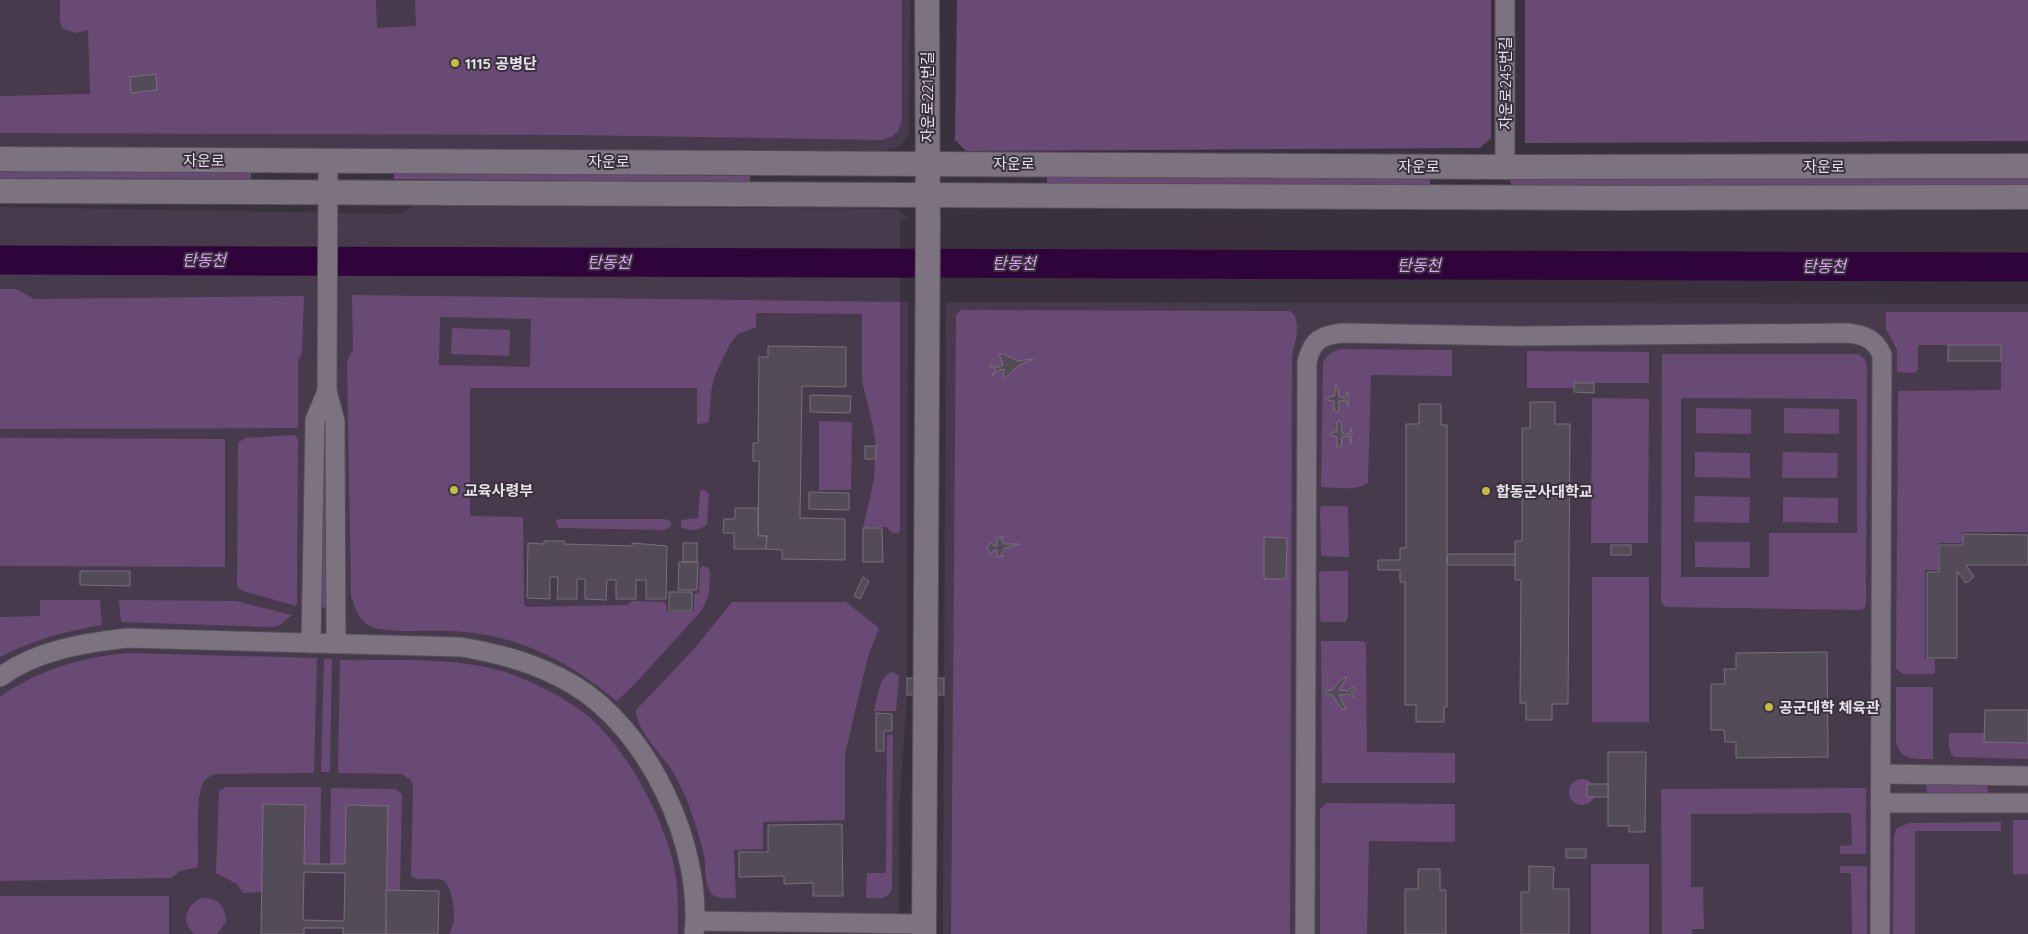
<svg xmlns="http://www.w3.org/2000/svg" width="2028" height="934" viewBox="0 0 2028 934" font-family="Quicksand,'Noto Sans KR',sans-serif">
<rect width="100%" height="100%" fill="#3a313e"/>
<g fill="#473a4c">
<polygon points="0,0 910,0 909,133 902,144 896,148 882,151 0,147"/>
<polygon points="415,205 892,209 898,210 906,216 907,219 900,219 900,302 908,302 907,695 899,811 899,934 0,934 0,207 395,214 401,213"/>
<polygon points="946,302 2028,304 2028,934 943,934"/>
</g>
<g fill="#694a74" fill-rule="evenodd">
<path d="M60,0h316l1,28 39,-2 -1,-26h487v119c-2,13 -8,18 -20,21l-308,-5 -574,-2v-37l90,-2 -2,-64 -12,3 -13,-4 -3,-8z"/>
<polygon points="957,0 1491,0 1491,138 1480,148 966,151 955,140"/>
<polygon points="1525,0 2028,0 2028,141 1525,143"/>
<polygon points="0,171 251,172 251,179 0,178"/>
<polygon points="394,172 750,176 750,183 394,179"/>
<polygon points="1047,176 1430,179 1430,186 1047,183"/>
<polygon points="2028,178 2028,185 1514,186 1510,182 1511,179 1515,179"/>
<polygon points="0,289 16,289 34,299 304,296 302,352 298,362 298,428 0,429"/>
<path d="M352,295l548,7v229l-2,2c-6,1 -8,-1 -11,-6l-24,1 11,-49 2,-33 -3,-20 -11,-45v-67l-106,-1v14l-18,7 -8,10 -15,31 -4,17 -2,29 -2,2 -10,1v-36h-227v128l53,1 1,88 3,2 101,-2 4,-4 32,1 2,2 1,8h27v-18l5,-1 1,-25 3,-2 4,1 3,4 -1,23 -7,16 -68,75 -17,16c-51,-41 -99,-67 -166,-70 -25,-1 -52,2 -77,-3 -17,-9 -16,-14 -23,-31l-4,-234 2,-7 4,-6zM440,317l91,2 -1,48 -91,-2z"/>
<path d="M961,310l329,1 5,5c5,18 -1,25 -3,43l-2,575h-339l5,-619z"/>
<polygon points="1886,312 2028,312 2028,532 1962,532 1962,543 1938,543 1938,570 1925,570 1925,659 1935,659 1935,674 1903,674 1896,669 1898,391 2001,390 2001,345 1918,345 1918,369 1915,373 1897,372 1897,350 1886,329"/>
<polygon points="452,328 510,330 509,356 451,354"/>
<path d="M1341,349l111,1v26l-81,-1 -3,107c-9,10 -34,5 -47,5l2,-125c5,-7 9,-11 18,-13z"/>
<polygon points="1527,351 1649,352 1649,383 1574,383 1574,388 1527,388"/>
<path d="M1662,354h196l7,5 2,7 -1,240 -4,4 -196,-3 -5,-4zM1681,398l176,1v134h-88v44h-88z"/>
<polygon points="1592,398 1649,399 1648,543 1591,543"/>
<polygon points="1696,408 1751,409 1751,434 1696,433"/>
<polygon points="1784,408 1839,409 1839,434 1784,433"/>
<polygon points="819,421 852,422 851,490 819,490"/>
<polygon points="294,435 298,439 297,603 296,606 243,591 238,588 237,584 238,443 245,438"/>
<polygon points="0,438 225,439 225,567 0,566"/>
<polygon points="322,442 328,443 329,606 322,608 319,607"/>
<polygon points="1695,452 1750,453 1750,478 1695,477"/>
<polygon points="1783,452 1838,453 1837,478 1782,478"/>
<path d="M703,489l6,5 -2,30c-6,6 -18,8 -26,3v-7l17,-2 2,-27z"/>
<polygon points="1695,496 1750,497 1749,523 1694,522"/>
<polygon points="1783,497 1838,498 1838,523 1783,522"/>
<polygon points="1322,506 1346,506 1348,508 1349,557 1321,556 1320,508"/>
<polygon points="559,519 665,519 671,522 671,526 665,530 558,528 556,521"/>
<polygon points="1695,542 1750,542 1750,568 1695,567"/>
<polygon points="1323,571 1348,571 1348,617 1346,622 1322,622 1320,620 1319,575 1320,572"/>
<rect x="1592" y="577" width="57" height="145"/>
<path d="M40,600h60l2,25c-37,6 -69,15 -102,32v-40l40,-1z"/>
<polygon points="119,600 236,601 292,615 280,625 272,627 121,622"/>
<path d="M732,602h114l33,26 -11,29 -23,97v66l-82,2v27l-29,1 2,48c-8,0 -19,2 -25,-5 -7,-9 -5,-27 -7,-38 -4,-15 -8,-30 -13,-44 -5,-14 -11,-27 -18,-39 -11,-18 -37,-41 -37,-62l58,-61z"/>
<polygon points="1321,641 1362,641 1366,643 1367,752 1455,753 1455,783 1322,783"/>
<path d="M128,653l189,5 -3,115 -98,1c-6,2 -10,4 -13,9 -8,15 -4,65 -5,84l-18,4 -9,7 -171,3v-184c38,-27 81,-40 128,-44z"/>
<polygon points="324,659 332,659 330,772 321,772"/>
<path d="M340,660c51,1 105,-3 154,9 31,8 63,24 89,43 40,30 79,102 90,150 6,24 5,48 5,72h-229c2,-5 5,-10 5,-15 1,-9 -3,-36 -12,-39 -10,-4 -22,3 -31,-4l2,-89 -2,-7 -10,-6 -63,-1z"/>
<path d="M893,672l6,4 -3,35h-22c3,-11 5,-37 19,-39z"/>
<path d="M1896,687h37v72c-16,0 -33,2 -37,-17z"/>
<path d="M1949,733h35l1,9 43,1v16l-74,-2c-7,-5 -5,-16 -5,-24z"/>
<path d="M887,735h6l-1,154c-5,12 -14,9 -26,9l1,-25h19z"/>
<circle cx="1582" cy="792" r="13"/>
<polygon points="1987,782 1988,794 1927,795 1926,783"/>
<polygon points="226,787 321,787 320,864 304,864 305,805 264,804 262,892 243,893 237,884 216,873 219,791"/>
<polygon points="331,788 395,789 402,794 400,890 386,890 345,864 330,864"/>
<polygon points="1866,788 1866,854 1840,854 1840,846 1852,845 1851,813 1691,814 1691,887 1703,887 1704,929 1692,929 1692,934 1662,934 1661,789"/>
<polygon points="1327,803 1455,804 1455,842 1369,841 1367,934 1320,934 1320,809"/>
<rect x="2013" y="820" width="15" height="54"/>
<polygon points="2001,822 2001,831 1915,831 1915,934 1893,934 1894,836 1897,828 1909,823"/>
<rect x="1591" y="864" width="58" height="70"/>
<polygon points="1840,866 1867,866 1867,934 1852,934 1851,873 1840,873"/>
<rect x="0" y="896" width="169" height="38"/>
<path d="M201,898c16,-1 25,8 25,24l-9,12h-23c-13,-12 -9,-28 7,-36z"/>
</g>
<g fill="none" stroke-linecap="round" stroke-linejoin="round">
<path stroke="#2e043b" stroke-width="29" d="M0,260c676,2 1352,5 2028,7"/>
</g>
<g fill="#544b58" stroke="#796f7d" fill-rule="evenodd">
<polygon points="156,74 157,90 131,93 130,77"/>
<rect x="1948" y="345" width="53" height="16"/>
<polygon points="768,346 846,347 846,387 802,386 800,518 845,519 845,560 782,559 782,550 766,549 767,536 758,536 759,461 753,461 753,443 758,443 759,357 768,357"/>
<polygon points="999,354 1004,354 1018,361 1033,359 1018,366 1003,380 1004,369 997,371 992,376 996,370 990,366 990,364 997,368 1003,365"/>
<polygon points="1574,383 1594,383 1594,393 1574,392"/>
<polygon points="1336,385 1337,386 1339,397 1346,398 1347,392 1349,395 1348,406 1346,400 1339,401 1339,411 1337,412 1334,411 1334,401 1327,400 1329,397 1334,396"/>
<polygon points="810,395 851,396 850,413 810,412"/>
<polygon points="1530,402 1555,402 1555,424 1570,424 1568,704 1552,704 1552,720 1526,720 1526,703 1520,703 1521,580 1515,580 1515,541 1522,541 1522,428 1530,428"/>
<polygon points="1419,404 1441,404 1441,425 1447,425 1447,707 1444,707 1444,722 1416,722 1416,705 1405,705 1405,582 1400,582 1400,570 1378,570 1378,560 1400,560 1400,548 1406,548 1406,424 1419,424"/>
<polygon points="1339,421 1341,422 1342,433 1349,435 1351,428 1352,432 1351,443 1349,436 1342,437 1341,447 1339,448 1337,447 1337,437 1330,435 1332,432 1337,432 1337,422"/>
<rect x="865" y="446" width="11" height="13"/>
<polygon points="809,492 849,493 849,510 809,509"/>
<polygon points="735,508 758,508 758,536 767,536 766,549 734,549 734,533 723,533 724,519 735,519"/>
<polygon points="863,528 882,528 883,562 863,562"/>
<polygon points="1963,534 2028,535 2028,565 1966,565 1974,577 1966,583 1957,571 1957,658 1927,658 1927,572 1939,572 1939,545 1963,545"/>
<polygon points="1004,537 1001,539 1004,544 1020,544 1005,548 1001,555 1004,556 997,557 997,550 994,550 991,554 987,548 991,543 994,546 997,545 997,538"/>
<polygon points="1264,537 1287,538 1286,579 1264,579"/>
<polygon points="544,541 564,541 564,544 632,546 632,543 667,546 666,599 646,599 646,580 636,580 636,599 616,599 616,580 607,580 606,600 585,599 585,579 577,579 577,599 557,599 558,577 550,577 550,599 527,598 528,543 544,544"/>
<rect x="683" y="543" width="14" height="19"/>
<rect x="1611" y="545" width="20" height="10"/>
<polygon points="1448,554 1515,554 1515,565 1447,565"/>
<polygon points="679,562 698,562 697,590 678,590"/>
<polygon points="80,571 130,571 130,586 80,585"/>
<polygon points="863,577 869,581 860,599 854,596"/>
<rect x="669" y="592" width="23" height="19"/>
<polygon points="1827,652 1828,757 1736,758 1736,742 1725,742 1724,730 1711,730 1711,684 1725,684 1724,669 1736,669 1736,653"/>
<polygon points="1347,677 1339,690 1348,691 1353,687 1355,689 1351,692 1354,696 1353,697 1348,694 1339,695 1346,709 1342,709 1332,695 1326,694 1325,691 1332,690 1343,678"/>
<rect x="907" y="678" width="37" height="17"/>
<polygon points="1985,710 2028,710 2028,743 1984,742"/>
<polygon points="876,713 892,714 892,731 884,731 884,751 876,751"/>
<polygon points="1608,752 1646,752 1645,832 1629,832 1629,826 1608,826"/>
<rect x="1587" y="784" width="21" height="13"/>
<path d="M263,804l42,1 -1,59h41l1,-59 42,1 -2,128h-43v-6h-39v6h-43zM304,872l41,1 -1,48 -41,-1z"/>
<polygon points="842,824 843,896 813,896 813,883 784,884 784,876 739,877 739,852 768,852 768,825"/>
<rect x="1566" y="849" width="20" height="9"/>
<polygon points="1529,866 1554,867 1553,889 1569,889 1569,934 1521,934 1521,892 1529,892"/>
<polygon points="1418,869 1440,869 1440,890 1446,890 1446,934 1405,934 1405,889 1418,889"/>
<polygon points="386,890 439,891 438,934 386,934"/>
</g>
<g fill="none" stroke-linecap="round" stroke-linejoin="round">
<g stroke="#554d57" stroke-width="21">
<g id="minor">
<polyline points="1505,0 1505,167"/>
<polyline points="328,160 327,391 335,421 336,643"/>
<polyline points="311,643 315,420 327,391"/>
<path d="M0,677c37,-27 84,-34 127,-39l334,9c40,7 75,16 111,37 77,45 131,162 122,250"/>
<polyline points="1881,774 2028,776"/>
<polyline points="1880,803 2028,803"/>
<polyline points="696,921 924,924"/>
<path d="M1305,934l2,-572c5,-22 14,-27 36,-29l173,3 332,-3c17,2 27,6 34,22l-2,579"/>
</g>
</g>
<g stroke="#554d57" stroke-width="26">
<g id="tertiary">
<polyline points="0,159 1505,167 2028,166"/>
<polyline points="0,191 1622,198 2028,197"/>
<polyline points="924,934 928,224 927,0"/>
</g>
</g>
<use href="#minor" stroke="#7c7280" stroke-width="19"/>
<use href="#tertiary" stroke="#7c7280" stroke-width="24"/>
</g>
<g fill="#c2bd3f" stroke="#3a313e" stroke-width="2">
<circle cx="455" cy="63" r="5"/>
<circle cx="454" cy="490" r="5"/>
<circle cx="1486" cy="491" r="5"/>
<circle cx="1769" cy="707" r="5"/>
</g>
<g text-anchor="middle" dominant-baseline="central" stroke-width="4" stroke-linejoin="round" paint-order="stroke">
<g font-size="15" font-weight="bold" fill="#e8e2ea" stroke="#3a313e" text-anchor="start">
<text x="465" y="63">1115 공병단</text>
<text x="464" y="490">교육사령부</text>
<text x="1496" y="491">합동군사대학교</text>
<text x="1779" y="707">공군대학 체육관</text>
</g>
<g font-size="15" fill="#e8e2ea" stroke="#3a313e">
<text transform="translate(1505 83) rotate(-90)">자운로245번길</text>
<text transform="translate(927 97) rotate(-90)">자운로221번길</text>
<text x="204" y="160">자운로</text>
<text x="609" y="161">자운로</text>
<text x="1014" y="163">자운로</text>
<text x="1419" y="166">자운로</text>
<text x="1824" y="166">자운로</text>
</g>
<g font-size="16" font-style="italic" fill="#e1a3f7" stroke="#3a313e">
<text x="204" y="260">탄동천</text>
<text x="609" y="262">탄동천</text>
<text x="1014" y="263">탄동천</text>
<text x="1419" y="265">탄동천</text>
<text x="1824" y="266">탄동천</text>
</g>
</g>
</svg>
